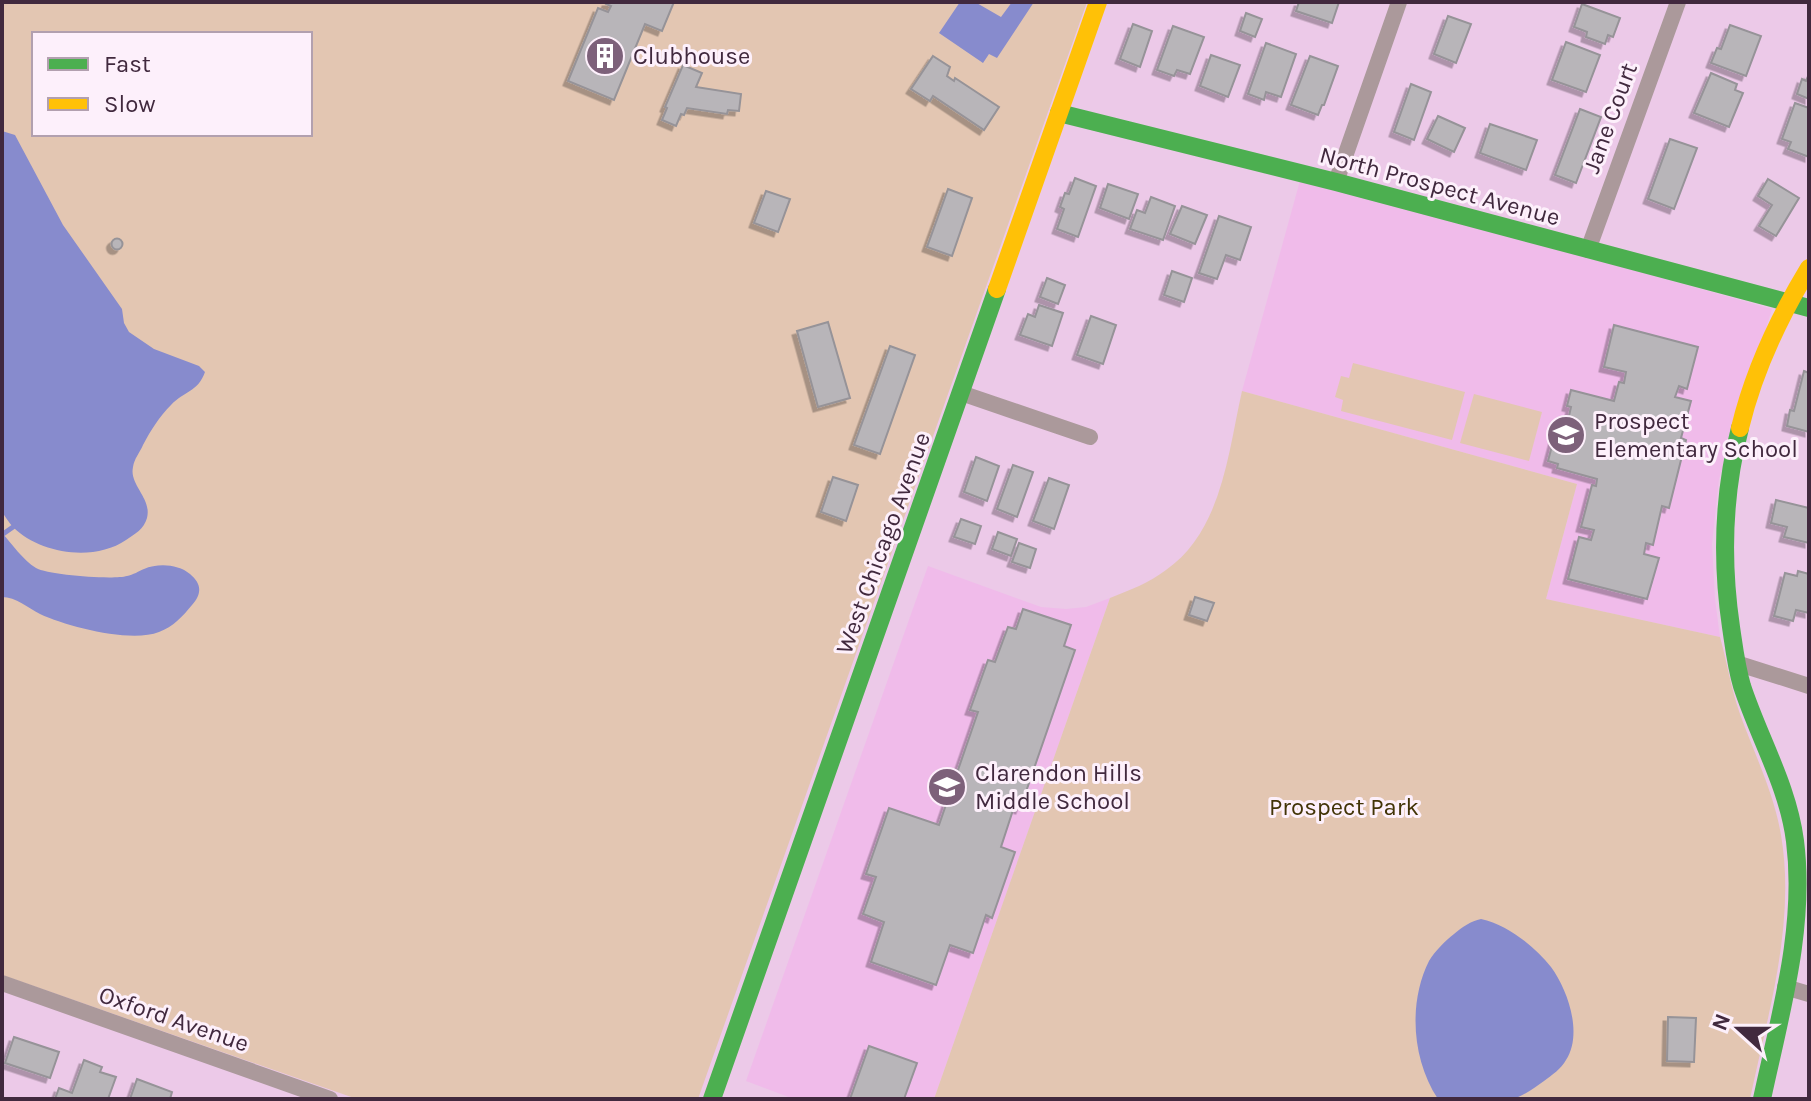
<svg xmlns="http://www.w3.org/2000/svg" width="1811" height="1101" viewBox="0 0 1811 1101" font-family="Karla,sans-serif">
<defs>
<filter id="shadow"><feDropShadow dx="-4.5" dy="4.5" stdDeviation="0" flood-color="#0004"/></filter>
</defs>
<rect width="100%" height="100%" fill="#ecc9e8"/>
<g fill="#f0bbea">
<polygon points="1301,177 1772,309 1719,479 1712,544 1715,599 1720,637 1546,599 1577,484 1242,391"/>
<polygon points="928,566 1041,607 1066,609 1086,607 1110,598 934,1099 794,1099 746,1081"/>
</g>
<g fill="#e3c6b2" fill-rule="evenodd">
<path d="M2,2h1085l-389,1097h-341l-355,-124zM34,34h276v100h-276z"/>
<polygon points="1353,363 1465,392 1452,440 1341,411 1343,400 1335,397 1341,376 1349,378"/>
<path d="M1242,391l335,93 -31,115 174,38c7,25 11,52 20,77 14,39 34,79 41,121 15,88 -13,178 -31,264h-816l176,-501c20,-8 39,-15 56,-28 56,-39 62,-117 76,-179z"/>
<polygon points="1474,394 1542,412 1529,461 1460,443"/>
</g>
<g fill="#878bcd">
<polygon points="960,2 975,2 1001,17 1012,2 1034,2 997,58 989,54 983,63 939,33"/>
<path d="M2,131l13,4 48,90 59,84 2,14 5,9 25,17 45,17 6,6c-7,20 -21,19 -34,33 -12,12 -20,25 -28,40 -3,7 -9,14 -10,22 -4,18 19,31 14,51 -3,11 -12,16 -21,22 -32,22 -86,14 -113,-13 -4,-4 -8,-11 -11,-15z"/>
<path d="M2,533c10,11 21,27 34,35 12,7 77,12 91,8 6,-1 12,-5 17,-7 14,-6 34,-5 46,5 12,10 12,20 2,31 -9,11 -19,22 -33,27 -28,11 -91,-5 -119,-18 -12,-6 -24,-17 -38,-17z"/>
<path d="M1481,919c27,6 53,27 70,48 17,23 32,67 15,93 -5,9 -14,15 -22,21 -8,6 -22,16 -32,18 -6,1 -13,0 -19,0 -18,0 -37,0 -55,0 -26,-39 -30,-96 -9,-138 6,-10 16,-20 25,-27 8,-7 17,-13 27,-15z"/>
</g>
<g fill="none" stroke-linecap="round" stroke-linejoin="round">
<polyline stroke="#878bcd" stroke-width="5" points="3,534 13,527"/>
</g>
<g fill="#b8b5b9" stroke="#969398" stroke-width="2" filter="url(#shadow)">
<polygon points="607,2 674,2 662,31 645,24 614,100 568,81 598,8 608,12 611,6 606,4"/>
<polygon points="1299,2 1339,2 1332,23 1296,11"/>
<polygon points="1582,4 1620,18 1613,37 1608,35 1605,44 1586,37 1587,32 1574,27"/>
<polygon points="1246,13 1262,19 1255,37 1240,31"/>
<polygon points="1448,16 1471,24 1456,63 1434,54"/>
<polygon points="1133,24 1152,31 1140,67 1120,59"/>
<polygon points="1730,25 1761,36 1746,76 1711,63 1717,48 1721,49"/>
<polygon points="1173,26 1204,37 1190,74 1177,70 1174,76 1157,70"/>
<polygon points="1566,42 1600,55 1586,92 1552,80"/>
<polygon points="1266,43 1296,54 1281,97 1266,92 1264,100 1248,94"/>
<polygon points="1211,55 1240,65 1228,97 1200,86"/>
<polygon points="933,56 950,67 947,76 954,81 955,78 999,107 984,130 933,96 930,101 911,89"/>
<polygon points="1310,56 1338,66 1324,105 1322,105 1318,115 1291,105"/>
<polygon points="683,65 702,73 696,87 741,94 739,111 728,110 727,114 687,108 684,115 681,114 676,126 662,120 667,108 665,107"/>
<polygon points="1711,73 1737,84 1735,90 1743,93 1729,127 1694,113"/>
<polygon points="1809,74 1809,99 1797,94 1802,79 1806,81"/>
<polygon points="1411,84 1431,92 1414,140 1394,132"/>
<polygon points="1795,103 1809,108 1809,157 1788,149 1791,142 1782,139"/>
<polygon points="1580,109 1601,117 1576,183 1555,175"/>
<polygon points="1438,116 1465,128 1454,152 1427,139"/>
<polygon points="1490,124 1537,140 1526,170 1480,153"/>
<polygon points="1670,139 1697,148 1674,209 1648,199"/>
<polygon points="1075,178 1096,186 1078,237 1057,229 1064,209 1060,207 1065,193 1069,194"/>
<polygon points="1768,179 1799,198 1776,236 1759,226 1772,205 1758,196"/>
<polygon points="1108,184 1138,194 1129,219 1100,208"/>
<polygon points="948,189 972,198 952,256 927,247"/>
<polygon points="766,191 790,199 778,232 754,223"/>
<polygon points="1151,197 1175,206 1163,240 1130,229 1137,210 1145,213"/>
<polygon points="1182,206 1207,215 1195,244 1170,234"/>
<polygon points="1219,216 1251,227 1240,260 1226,255 1217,279 1199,273"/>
<circle cx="117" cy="244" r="5.5"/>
<polygon points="1172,271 1192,278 1184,302 1164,295"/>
<polygon points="1047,278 1065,285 1058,304 1040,297"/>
<polygon points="1039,305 1063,313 1052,346 1020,335 1028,314 1035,317"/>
<polygon points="1091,316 1116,325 1103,364 1077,355"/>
<polygon points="828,322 850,398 818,407 797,331"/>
<polygon points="1614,325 1698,347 1687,389 1679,386 1675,397 1691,401 1681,438 1686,440 1669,508 1662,506 1653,545 1646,543 1644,554 1659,558 1647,599 1568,579 1579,537 1591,540 1594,530 1581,527 1592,485 1596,486 1597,479 1557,468 1558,464 1548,461 1558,423 1567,425 1571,407 1567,406 1571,390 1614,401 1619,382 1624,383 1626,372 1604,367"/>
<polygon points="890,346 915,355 880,454 854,445"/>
<polygon points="1804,371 1809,373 1809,432 1787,426 1790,410 1794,411"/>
<polygon points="976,457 999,466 987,501 964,492"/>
<polygon points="1013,465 1033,472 1017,517 997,509"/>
<polygon points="833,477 858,485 846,521 821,512"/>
<polygon points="1049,478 1069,485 1054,529 1033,521"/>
<polygon points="1776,500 1809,508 1809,543 1784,537 1787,527 1771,523"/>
<polygon points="961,519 981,526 975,544 954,537"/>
<polygon points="998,532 1017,539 1011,556 992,549"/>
<polygon points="1019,543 1036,549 1030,568 1012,562"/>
<polygon points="1798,571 1809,574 1809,613 1796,610 1793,621 1774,616 1785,573 1797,576"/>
<polygon points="1195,597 1214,603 1207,621 1189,615"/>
<polygon points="1023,609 1071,625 1064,646 1075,650 1020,809 1014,807 1001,847 1015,852 992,918 986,915 973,953 950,945 936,985 871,962 884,922 863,914 876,877 866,874 889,808 939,825 978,712 970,710 988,660 995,662 1008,627 1016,629"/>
<polygon points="1668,1017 1696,1018 1694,1062 1667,1061"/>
<polygon points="14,1037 59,1052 50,1078 5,1063"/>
<polygon points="869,1046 917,1063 904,1099 850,1099"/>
<polygon points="84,1060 102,1067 100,1072 116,1077 108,1099 55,1099 59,1088 72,1093"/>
<polygon points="137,1079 172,1092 170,1099 130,1099"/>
</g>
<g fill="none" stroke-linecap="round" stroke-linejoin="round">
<g stroke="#ab999b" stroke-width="16">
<polyline points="1336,182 1399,2"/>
<polyline points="1588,250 1678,2"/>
<polyline points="961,393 1090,437"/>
<polyline points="1736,663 1809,686"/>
<polyline points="2,983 330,1099"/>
<polyline points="1785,987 1809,994"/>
</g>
<g stroke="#4caf50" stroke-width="18">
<polyline points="1059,113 1336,182 1809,308"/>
<path d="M1740,428c-17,66 -19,131 -9,199 3,20 5,39 11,59 17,52 46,100 53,155 11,86 -15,174 -33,258"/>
<polyline points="712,1099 997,289"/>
</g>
<g stroke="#ffc107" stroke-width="18">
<polyline points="997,289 1098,2"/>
<path d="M1740,428c14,-58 38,-109 69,-160"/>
</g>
</g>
<defs>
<g id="building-disc" transform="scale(2)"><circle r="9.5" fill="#7d617a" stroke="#fdf0fb"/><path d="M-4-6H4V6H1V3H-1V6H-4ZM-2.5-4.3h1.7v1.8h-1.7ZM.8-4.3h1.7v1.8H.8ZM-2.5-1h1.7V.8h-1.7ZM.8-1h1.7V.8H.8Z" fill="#fff"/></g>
<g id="school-disc" transform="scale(2)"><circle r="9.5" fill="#7d617a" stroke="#fdf0fb"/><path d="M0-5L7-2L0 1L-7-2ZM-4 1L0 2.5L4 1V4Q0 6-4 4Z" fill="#fff"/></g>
</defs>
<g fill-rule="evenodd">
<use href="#building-disc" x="605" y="56"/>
<use href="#school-disc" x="1566" y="435"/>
<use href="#school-disc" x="947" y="787"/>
</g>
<g text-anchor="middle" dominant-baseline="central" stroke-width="6" stroke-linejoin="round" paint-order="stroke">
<g font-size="24" fill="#41293e" stroke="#fdf0fb" text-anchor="start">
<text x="633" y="56">Clubhouse</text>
<text x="1594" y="421">Prospect<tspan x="1594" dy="28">Elementary School</tspan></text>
<text x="975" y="773">Clarendon Hills<tspan x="975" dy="28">Middle School</tspan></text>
</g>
<g font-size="24" fill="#41293e" stroke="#fdf0fb">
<text transform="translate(1610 118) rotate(-70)">Jane Court</text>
<text transform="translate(1440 186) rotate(15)">North Prospect Avenue</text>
<text transform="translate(883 543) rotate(-70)">West Chicago Avenue</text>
<text transform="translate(174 1019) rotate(19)">Oxford Avenue</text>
</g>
<g font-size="24" fill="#423407" stroke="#fdf0fb">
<text x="1344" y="807">Prospect Park</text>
</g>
</g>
<rect width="1811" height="1101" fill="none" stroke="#41293e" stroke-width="8"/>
<rect x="32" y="32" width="280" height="104" fill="#fdf0fb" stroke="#b2a0af" stroke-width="2"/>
<rect x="48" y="58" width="40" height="12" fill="#4caf50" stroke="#b2a0af" stroke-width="2"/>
<text x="104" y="72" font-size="24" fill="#41293e">Fast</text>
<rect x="48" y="98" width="40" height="12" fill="#ffc107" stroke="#b2a0af" stroke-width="2"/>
<text x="104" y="112" font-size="24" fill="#41293e">Slow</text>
<g transform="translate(1739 1029) rotate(291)" stroke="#fdf0fb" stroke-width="6" paint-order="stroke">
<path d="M0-6L14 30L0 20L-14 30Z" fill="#41293e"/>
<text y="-12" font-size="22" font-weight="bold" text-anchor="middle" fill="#41293e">N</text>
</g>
</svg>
